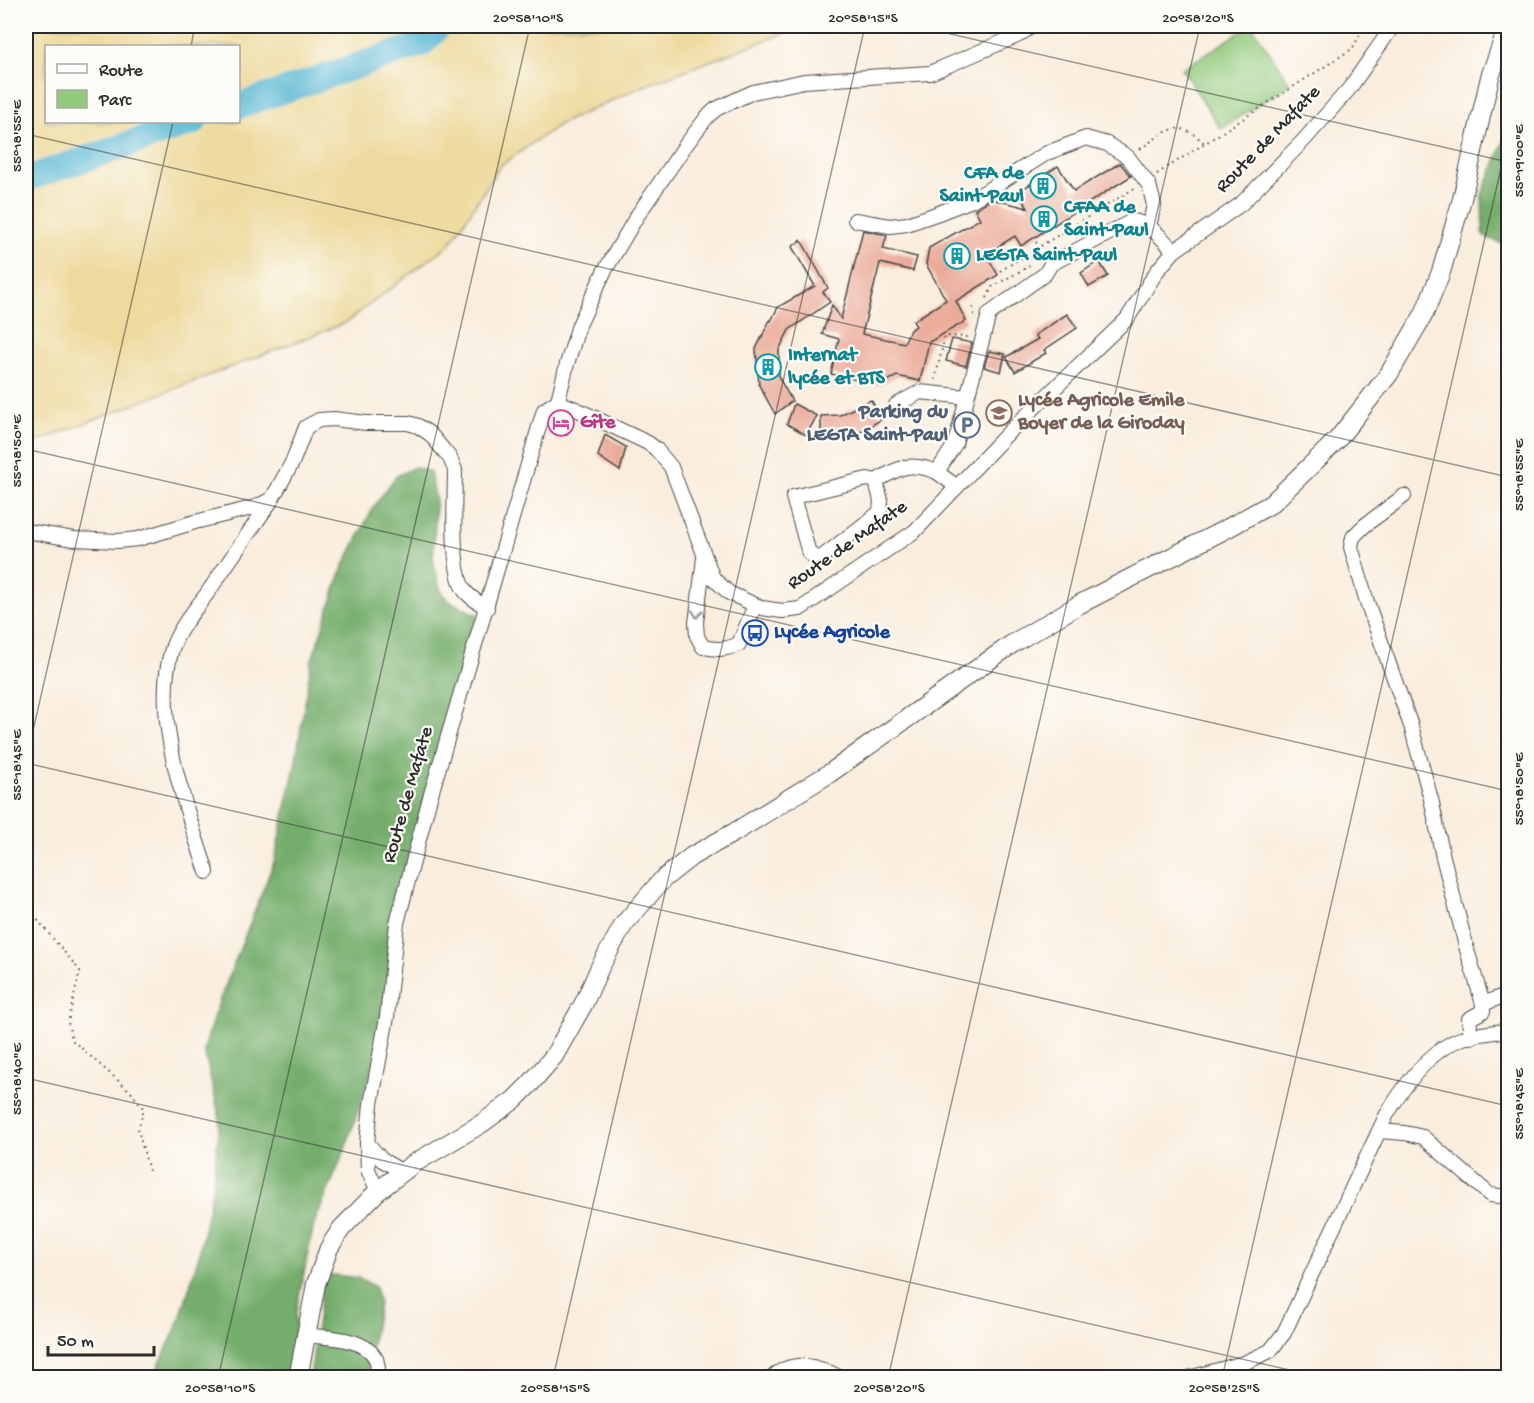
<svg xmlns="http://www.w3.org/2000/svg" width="1534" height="1403" viewBox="0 0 1534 1403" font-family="'Gochi Hand',sans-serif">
<rect width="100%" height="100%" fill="#fdfcf7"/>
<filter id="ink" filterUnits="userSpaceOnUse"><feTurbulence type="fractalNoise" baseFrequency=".0167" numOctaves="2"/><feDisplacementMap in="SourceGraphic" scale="12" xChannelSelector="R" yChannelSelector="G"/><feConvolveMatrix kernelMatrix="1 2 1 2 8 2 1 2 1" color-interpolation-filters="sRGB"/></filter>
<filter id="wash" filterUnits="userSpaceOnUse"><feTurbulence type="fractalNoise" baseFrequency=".008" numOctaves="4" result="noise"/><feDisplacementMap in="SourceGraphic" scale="24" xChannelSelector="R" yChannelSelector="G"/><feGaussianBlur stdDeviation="1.35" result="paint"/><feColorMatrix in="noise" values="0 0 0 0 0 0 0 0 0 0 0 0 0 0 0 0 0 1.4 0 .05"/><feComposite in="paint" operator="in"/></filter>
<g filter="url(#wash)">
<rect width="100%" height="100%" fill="#f9eddd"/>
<polygon fill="#92ca7d" stroke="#5e7a54" stroke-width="1.5" points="1250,26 1252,26 1290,84 1221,129 1182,69"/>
<g fill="#75ae6c" stroke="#506c4c" stroke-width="1.5">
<polygon points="1508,131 1508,246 1483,236 1482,195"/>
<polygon points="415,467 430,472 436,501 433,559 440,589 447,600 478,615 395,901 385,1000 371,1073 343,1155 314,1224 296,1311 293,1377 153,1378 179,1322 198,1259 213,1186 220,1119 204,1050 214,1015 274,862 295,766 311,663 342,569 373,508 396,476"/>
<polygon points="324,1274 360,1278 375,1287 379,1304 368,1365 371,1377 310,1378"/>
</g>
<path fill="#eeda9e" stroke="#8c8264" stroke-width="1.5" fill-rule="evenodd" d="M26,26h777l-162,61 -81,37 -60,42 -50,78 -105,79 -319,123zM46,46h192v76h-192z"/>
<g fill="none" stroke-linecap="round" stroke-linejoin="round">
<g stroke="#56b7d4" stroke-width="26">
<polyline points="238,106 422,44 439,26"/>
<polyline points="26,179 194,122"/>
</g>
</g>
<g id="blocks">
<g fill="#ebab99">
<polygon points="1120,163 1131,176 1021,246 1015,236 986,254 998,275 956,301 966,321 929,342 920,381 897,376 879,385 831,374 839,339 822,334 832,305 841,319 863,230 887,235 883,249 917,257 913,271 880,263 862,334 904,343 910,330 916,326 913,321 946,300 926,264 929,248 980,219 975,209 991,199 1028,208 1018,192 1058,166 1074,191"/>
<polygon points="801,240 828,288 823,292 830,302 789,330 779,350 779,378 792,401 775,414 759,385 756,349 770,320 771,321 778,307 815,286 792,247"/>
<polygon points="1099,261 1108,276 1089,287 1081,273"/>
<polygon points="1067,314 1077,328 1044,350 1046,353 1015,372 1006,357 1038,339 1035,335"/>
<polygon points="952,339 972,343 966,366 946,361"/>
<polygon points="989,351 1005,354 1001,372 984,367"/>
<polygon points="871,400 882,419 859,433 843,434 843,438 821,439 821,416 840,415"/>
<polygon points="794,404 817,416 806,435 787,424"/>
<polygon points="557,415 569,416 567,435 551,431"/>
<polygon points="605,435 626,447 620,471 598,456"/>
</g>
</g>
</g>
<g filter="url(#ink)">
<use href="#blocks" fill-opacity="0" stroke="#4a4846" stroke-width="1.5"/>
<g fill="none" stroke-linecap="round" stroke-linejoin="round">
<g stroke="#4a4846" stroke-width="16">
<g id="minor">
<polyline points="855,220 890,226 907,224 936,214 972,200 1047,153 1086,138 1107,144 1128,157 1149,185 1154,205 1149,226"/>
<polyline points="557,404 567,364 579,325 604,272 637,216 685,146 707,117 716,109 753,92 804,81 930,73 1019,35 1032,26"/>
<polyline points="896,405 920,392 967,397"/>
<path d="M876,481l5,20 -1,11 -58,45 -6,1 -7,-5 -16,-56 74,-18 9,2c24,-14 34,-20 61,-9"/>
<path d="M957,487l-20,-15 18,-28 34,-130 56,-40 6,-10 81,-43c19,2 29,17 42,30"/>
<polyline points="1404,496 1364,526 1353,537 1351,547 1367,602 1411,726 1432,803 1442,853 1467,950 1483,1004 1483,1011 1469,1019 1471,1037"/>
<path d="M26,531l48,8 44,2 20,-2 57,-17 61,-15 16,-8 20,-36 14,-36 13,-7 15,-1 32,4h42l10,3 12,8 11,13 9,11 5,12c0,27 -5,101 10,121 5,7 15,12 22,17"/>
<path d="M704,558l-8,65 1,13 6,11c14,3 22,3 36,-3l16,-39"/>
<path d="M207,872c-21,-64 -56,-156 -35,-223 6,-20 22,-38 34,-54 22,-32 43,-63 65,-94"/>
<polyline points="1483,1004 1508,994"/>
<polyline points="1379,1131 1405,1133 1423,1137 1490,1195 1508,1197"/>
<polyline points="367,1143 382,1160 403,1172"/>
<polyline points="378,1191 368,1170 367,1143 371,1104 387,1017 397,923 429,801 544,410 553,404 563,404 578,410 648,443 656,449 671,467 713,578 729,593 762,608 782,611 800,609 915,531 1009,432 1127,319 1157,271 1174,251 1241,204 1304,140 1349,89 1393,26"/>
<path d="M304,1335c22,3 60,1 72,24 2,5 2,13 3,19"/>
<path d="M772,1378c21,-20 46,-12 69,0"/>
<path d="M1189,1378l55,-15 26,-12 14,-18 102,-217c17,-29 43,-67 77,-78 14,-5 31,-5 45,-8"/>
</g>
</g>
<g stroke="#4a4846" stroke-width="20">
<polyline id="major" points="298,1378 316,1284 329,1248 341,1229 378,1191 413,1164 481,1124 514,1100 531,1083 554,1056 584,1003 600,967 624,924 663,879 692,856 735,832 830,773 1012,644 1080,604 1228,528 1271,504 1337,440 1389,374 1424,314 1441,272 1462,199 1490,77 1508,26"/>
</g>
<g stroke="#4a4846" stroke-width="2" stroke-dasharray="1.5 4.5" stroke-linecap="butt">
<path d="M1140,149c27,-18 37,-32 64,-6"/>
<polyline points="1157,174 1352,49 1365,26"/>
<polyline points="1036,242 1043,253"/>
<polyline points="1000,271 1135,188"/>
<polyline points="987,298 992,287 1031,265"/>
<polyline points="974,315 973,308 977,305"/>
<polyline points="935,380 945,336 969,337"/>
<polyline points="26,906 80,971 68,1022 72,1040 130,1091 144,1109 138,1130 149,1171"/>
</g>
<use href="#minor" stroke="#fff" stroke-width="14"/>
<use href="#major" stroke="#fff" stroke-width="18"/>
</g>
<defs><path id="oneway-chevron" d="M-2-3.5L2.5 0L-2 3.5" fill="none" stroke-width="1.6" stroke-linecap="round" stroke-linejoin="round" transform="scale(1.5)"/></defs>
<use stroke="#a0a0a0" href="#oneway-chevron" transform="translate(697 614) rotate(96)"/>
</g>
<path fill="none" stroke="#2b2b2b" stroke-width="1.5" stroke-opacity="0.45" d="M916,26l592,136M191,46l4,-20M26,134l1482,343M26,449l1482,342M26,761l147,-639M26,763l1482,343M26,1078l1298,300M218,1378l312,-1352M553,1378l312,-1352M888,1378l312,-1352M1222,1378l286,-1240"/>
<defs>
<g id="building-ring" transform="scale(1.35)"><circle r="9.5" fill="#fdfcf7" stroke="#0f9aa8" stroke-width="1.5"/><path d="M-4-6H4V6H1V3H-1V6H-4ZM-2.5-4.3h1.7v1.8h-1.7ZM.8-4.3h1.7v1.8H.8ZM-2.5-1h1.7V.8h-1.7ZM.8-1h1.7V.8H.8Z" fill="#0f9aa8"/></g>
<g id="school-ring" transform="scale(1.35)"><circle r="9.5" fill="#fdfcf7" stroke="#8d6e63" stroke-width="1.5"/><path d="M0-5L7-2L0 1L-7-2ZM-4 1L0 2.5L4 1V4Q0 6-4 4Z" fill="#8d6e63"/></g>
<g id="hotel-ring" transform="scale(1.35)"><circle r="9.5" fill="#fdfcf7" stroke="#d1479c" stroke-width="1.5"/><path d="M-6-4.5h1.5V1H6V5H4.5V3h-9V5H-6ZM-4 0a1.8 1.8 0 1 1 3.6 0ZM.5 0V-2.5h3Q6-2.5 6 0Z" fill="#d1479c"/></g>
<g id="parking-ring" transform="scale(1.35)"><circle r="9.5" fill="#fdfcf7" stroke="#5c6f8a" stroke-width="1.5"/><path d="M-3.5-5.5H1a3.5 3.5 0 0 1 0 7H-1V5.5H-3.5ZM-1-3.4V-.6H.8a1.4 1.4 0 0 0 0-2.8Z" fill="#5c6f8a"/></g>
<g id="bus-ring" transform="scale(1.35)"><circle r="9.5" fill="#fdfcf7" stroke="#1a4fb4" stroke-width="1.5"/><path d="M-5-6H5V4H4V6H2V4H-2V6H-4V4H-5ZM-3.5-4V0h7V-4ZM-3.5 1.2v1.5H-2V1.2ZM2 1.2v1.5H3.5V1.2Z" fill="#1a4fb4"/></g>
</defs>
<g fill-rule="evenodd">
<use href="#building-ring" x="1043" y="186"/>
<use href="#building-ring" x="1044" y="219"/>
<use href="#building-ring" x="957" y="256"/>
<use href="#building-ring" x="768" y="367"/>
<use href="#school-ring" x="999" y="413"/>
<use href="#hotel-ring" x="561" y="423"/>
<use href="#parking-ring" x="967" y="425"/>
<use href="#bus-ring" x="755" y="633"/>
</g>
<g text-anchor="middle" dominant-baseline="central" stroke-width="4.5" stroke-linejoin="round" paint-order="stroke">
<g font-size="20" fill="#2b2b2b" stroke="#fdfcf7">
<text transform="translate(1269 140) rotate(-46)">Route de Mafate</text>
<text transform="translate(848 546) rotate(-35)">Route de Mafate</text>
<text transform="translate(409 795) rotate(-74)">Route de Mafate</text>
</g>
<g font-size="20" font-weight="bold" fill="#0d838f" stroke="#fdfcf7" text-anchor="start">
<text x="1024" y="174" text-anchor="end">CFA de<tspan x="1024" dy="23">Saint-Paul</tspan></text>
<text x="1064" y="208">CFAA de<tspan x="1064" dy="23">Saint-Paul</tspan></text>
<text x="976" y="256">LEGTA Saint-Paul</text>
<text x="788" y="356">Internat<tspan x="788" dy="23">lycée et BTS</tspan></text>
</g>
<g font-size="20" font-weight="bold" fill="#785e54" stroke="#fdfcf7" text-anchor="start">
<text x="1018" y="401">Lycée Agricole Emile<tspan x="1018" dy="23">Boyer de la Giroday</tspan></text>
</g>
<g font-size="20" font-weight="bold" fill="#4e5e75" stroke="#fdfcf7" text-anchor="end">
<text x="948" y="413">Parking du<tspan x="948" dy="23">LEGTA Saint-Paul</tspan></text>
</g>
<g font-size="20" font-weight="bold" fill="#b23c85" stroke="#fdfcf7" text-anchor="start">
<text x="580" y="423">Gîte</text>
</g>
<g font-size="20" font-weight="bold" fill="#164399" stroke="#fdfcf7" text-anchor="start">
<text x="774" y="633">Lycée Agricole</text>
</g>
</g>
<rect width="1534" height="1403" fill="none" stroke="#fdfcf7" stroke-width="66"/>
<rect x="45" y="45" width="195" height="78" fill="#fdfcf7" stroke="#a9a8a5" stroke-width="1.5"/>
<rect x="57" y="64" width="30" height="9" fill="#ffffff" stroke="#a9a8a5" stroke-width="1.5"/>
<text x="99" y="75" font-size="18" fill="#2b2b2b">Route</text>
<rect x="57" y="90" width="30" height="18" fill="#92ca7d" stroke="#a9a8a5" stroke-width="1.5"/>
<text x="99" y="105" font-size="18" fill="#2b2b2b">Parc</text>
<path d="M48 1346v9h106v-9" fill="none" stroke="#2b2b2b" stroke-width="3"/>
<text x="57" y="1346" font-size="18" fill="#2b2b2b" stroke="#fdfcf7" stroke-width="4.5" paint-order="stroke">50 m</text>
<rect x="33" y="33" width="1468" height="1337" fill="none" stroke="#2b2b2b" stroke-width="2"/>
<g font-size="15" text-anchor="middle" fill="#2b2b2b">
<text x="528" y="22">20°58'10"S</text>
<text x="863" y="22">20°58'15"S</text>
<text x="1198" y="22">20°58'20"S</text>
<text transform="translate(16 136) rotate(-90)" y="5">55°18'55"E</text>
<text transform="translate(1518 161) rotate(-90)" y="5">55°19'00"E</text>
<text transform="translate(16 451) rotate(-90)" y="5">55°18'50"E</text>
<text transform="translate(1518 475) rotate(-90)" y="5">55°18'55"E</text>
<text transform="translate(16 765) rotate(-90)" y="5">55°18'45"E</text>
<text transform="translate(1518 789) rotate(-90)" y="5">55°18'50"E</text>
<text transform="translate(16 1079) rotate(-90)" y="5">55°18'40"E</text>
<text transform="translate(1518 1104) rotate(-90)" y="5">55°18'45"E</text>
<text x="220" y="1392">20°58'10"S</text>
<text x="555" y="1392">20°58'15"S</text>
<text x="889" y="1392">20°58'20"S</text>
<text x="1224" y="1392">20°58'25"S</text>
</g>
</svg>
